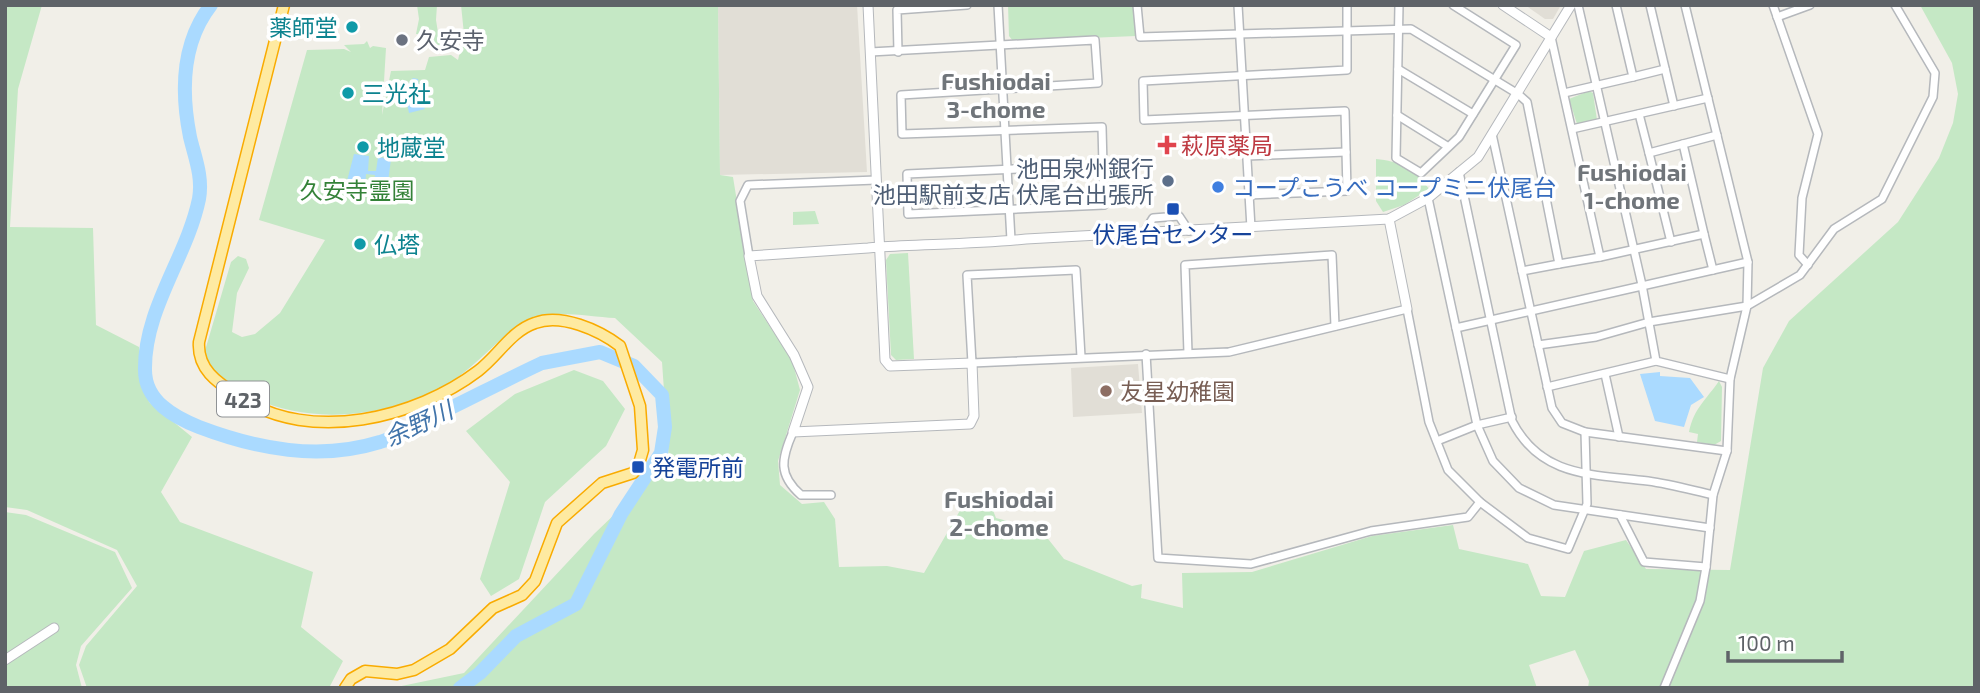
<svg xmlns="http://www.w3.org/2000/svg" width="1980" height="693" viewBox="0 0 1980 693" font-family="'Exo 2','Noto Sans JP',sans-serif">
<rect width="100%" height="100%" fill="#f1efe8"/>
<g fill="#e1ded6">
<polygon points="718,5 857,5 867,172 720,175"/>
<polygon points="1525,5 1561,5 1553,19 1545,19"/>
<polygon points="1138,364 1142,413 1073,417 1071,368"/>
</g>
<g fill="#c5e8c5">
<polygon points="5,5 42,5 18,89 10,227 93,228 96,325 139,347 149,402 192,437 161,492 180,522 313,572 301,627 343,661 329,688 87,688 79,665 86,646 137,586 117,550 27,510 5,507"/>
<polygon points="417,5 437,5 436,20 440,45 427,46 425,35 416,34 419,19"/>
<path d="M461,5h257l2,170 13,2 20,124 39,59 8,30 -22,71 2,24 22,19 22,-2 11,17 4,48 48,-1 37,7 42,-73h23l7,18 45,12 23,29 68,27 10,-2 -1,14 42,10 -1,-35 70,-1 120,-36 81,-11 6,24 69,15 13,32 24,1 19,-46 42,-11 20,29 84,1 33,-202 26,-47 109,-99 41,-64 14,-35 5,-29 -6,-31 -32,-58h55v683h-387l1,-7 -14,-31 -46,15 8,23h-1145l72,-15 130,-139 75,-72 -7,-100 -47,-44c-25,-1 -62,-9 -85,1 -29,14 -53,48 -84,66 -60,33 -140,42 -200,9 -17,-10 -35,-22 -42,-40l27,-92 7,-6 8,3 3,9 -12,25 -5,39 10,5 13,-3 25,-21 45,-73 -66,-20 48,-170 37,-1 7,3 -7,-7 20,-1 3,-3 3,7 3,-2 13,2 -4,67 9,-44 34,-1 4,-13 22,-2 7,5 6,-26z"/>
<polygon points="1008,5 1134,5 1136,36 1013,41 1009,36"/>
<polygon points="1589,91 1593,93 1597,120 1577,124 1569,99"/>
<path d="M1376,159c23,2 39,10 53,30l-25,16 -21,7 -7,-11z"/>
<polygon points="815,211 819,224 793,225 793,212"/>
<polygon points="908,253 914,359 896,360 891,355 886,260 890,254"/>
<polygon points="574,370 603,381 625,409 606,446 545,502 519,579 491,596 480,579 510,482 466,431 515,394"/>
<path d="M1719,381l3,6 -1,54 -7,4 -17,-3 1,-8 -9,-2c5,-24 17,-32 30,-51z"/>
<polygon points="5,512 26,515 115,552 132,588 81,646 76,665 82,688 5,688"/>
</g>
<g fill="#aadaff">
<polygon points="413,78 418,79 419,88 427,88 420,98 425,109 409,113 404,90"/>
<polygon points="354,154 369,156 368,171 376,171 378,157 391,159 388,182 381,180 382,190 373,188 375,175 366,174 365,186 347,181"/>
<polygon points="1660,372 1660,376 1690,378 1704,397 1691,405 1684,427 1655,421 1640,374"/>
</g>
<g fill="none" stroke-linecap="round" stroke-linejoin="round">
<path stroke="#aadaff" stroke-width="14" d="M211,5c-29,37 -30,87 -21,132 5,21 13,40 9,62 -12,58 -55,110 -54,171 0,31 29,47 54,57 58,22 120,34 181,15 12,-3 22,-11 33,-16 44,-20 86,-43 129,-63l58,-11 34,14 28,29 3,32 -4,26 -40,61 -45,90 -60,32 -36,37 -20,15"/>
<g stroke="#b5b8bc" stroke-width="10">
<g id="minor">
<polyline points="998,5 1011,240"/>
<polyline points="1137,5 1140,37 1411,29 1518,94 1527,102 1559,264 1600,257 1551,37"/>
<polyline points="1238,5 1251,228"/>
<polyline points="1399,5 1396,158 1421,173 1459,137 1516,45 1453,5"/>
<polyline points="1578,5 1642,285 1656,361 1730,379"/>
<polyline points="1650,5 1674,106"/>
<polyline points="1773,5 1818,134 1802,198 1799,255 1808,265"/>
<polyline points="1777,17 1810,5"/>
<polyline points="870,52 1095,40 1098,83 901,95 902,134 1102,127 1104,205 908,214 907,174 1102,165"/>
<polyline points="898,52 897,10 967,5"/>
<polyline points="1398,69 1473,114"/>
<polyline points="1633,77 1665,69"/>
<polyline points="1564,93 1633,77 1616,5"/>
<polyline points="1639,114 1649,153 1717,135"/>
<polyline points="1397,115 1447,146"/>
<polyline points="1572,129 1708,98"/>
<polyline points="1492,134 1552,408 1562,423 1585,432 1727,451"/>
<polyline points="1683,144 1704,234"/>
<polyline points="1649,153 1671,242"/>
<polyline points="1247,156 1346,152"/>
<path d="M1459,172l53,249c29,57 81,53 136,60 22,3 43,9 65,14"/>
<polyline points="1248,195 1347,191 1345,111 1144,120 1143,81 1347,70 1347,5"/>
<polyline points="1428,198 1456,328 1748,262"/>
<polyline points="1143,234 1153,218 1179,216 1189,231"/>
<polyline points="749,256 740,201 748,185 876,180"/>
<polyline points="1600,257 1704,234 1713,270"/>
<polyline points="1522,271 1559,264"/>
<polyline points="1456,328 1477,425 1493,461 1519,488 1554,505 1710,528"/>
<polyline points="1538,345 1596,337 1649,322 1747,306 1748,262 1685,5"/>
<polyline points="1188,353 1185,265 1332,255 1335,326"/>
<polyline points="1146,354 1158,558 1251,564 1371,531 1468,517 1480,502"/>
<polyline points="1081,357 1076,270 967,275 972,363 1229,352 1407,309 1429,422 1448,470 1480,502 1528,538 1568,549 1587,504 1585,432"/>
<polyline points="1605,374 1619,437"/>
<polyline points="1547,387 1656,361"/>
<path d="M793,432c-12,27 -15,43 8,63h30"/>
<polyline points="1437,441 1477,425 1512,417"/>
<polyline points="1620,515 1644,562 1706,567"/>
<polyline points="1664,688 1700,601 1706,567 1713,495 1727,451 1730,379 1747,306 1800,275 1834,229 1882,199 1933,97 1935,73 1895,5"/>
</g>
</g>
<g stroke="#b5b8bc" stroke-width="11">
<g id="tertiary">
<path d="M868,5l17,355 5,6 82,-3 2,53 -4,8 -177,8 15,-45 -14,-32 -37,-59 -8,-40 119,-8 10,-1c49,-3 99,-3 148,-8l363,-20 39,-21 50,-41 93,-152"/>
<polyline points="1503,5 1551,37"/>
<polyline points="1389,219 1407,309"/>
<polyline points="5,660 54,628"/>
</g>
</g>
<g stroke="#f9ab00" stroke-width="13">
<path id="trunk" d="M284,5l-85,337c-2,29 21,42 42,56 70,46 175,20 237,-27 20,-15 33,-40 57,-48 26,-10 64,7 85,23l20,60 3,44 -5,17 -5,6 -31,10 -45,40 -22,58 -13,14 -29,13 -43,41 -36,21 -17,4 -32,-3 -14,8 -6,9"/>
</g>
<use href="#minor" stroke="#fff" stroke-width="7"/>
<use href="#tertiary" stroke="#fff" stroke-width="9"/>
<use href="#trunk" stroke="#feeaa1" stroke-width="10"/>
</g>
<g fill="#0f9aa8" stroke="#fff" stroke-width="2.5">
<circle cx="352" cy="27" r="7"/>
<circle cx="348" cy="93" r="7"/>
<circle cx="363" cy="147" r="7"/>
<circle cx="360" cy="244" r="7"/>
</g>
<circle fill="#6b7280" stroke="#fff" stroke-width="2.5" cx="402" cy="40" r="7"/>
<path fill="#e0444e" stroke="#fff" stroke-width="2.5" d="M1163.5 134.5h7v7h7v7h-7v7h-7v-7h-7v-7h7z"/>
<circle fill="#5c6f8a" stroke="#fff" stroke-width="2.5" cx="1168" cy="181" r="7"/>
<circle fill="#3f7fe0" stroke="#fff" stroke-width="2.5" cx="1218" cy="187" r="7"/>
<g fill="#1a4fb4" stroke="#fff" stroke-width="2.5">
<rect x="1166" y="202" width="14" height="14" rx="3.5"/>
<rect x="631" y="460" width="14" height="14" rx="3.5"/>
</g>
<circle fill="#8d6e63" stroke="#fff" stroke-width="2.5" cx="1106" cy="391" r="7"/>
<g text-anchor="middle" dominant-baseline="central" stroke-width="7" stroke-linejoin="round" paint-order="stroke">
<rect fill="#fff" stroke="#8f9295" stroke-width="2" x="217" y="381.5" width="52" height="35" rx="5"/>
<g font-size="21" font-weight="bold" fill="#5f6368">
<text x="243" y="399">423</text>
</g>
<g font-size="23" fill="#0d838f" stroke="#fff" text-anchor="start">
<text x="338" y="27" text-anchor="end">薬師堂</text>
<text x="362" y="93">三光社</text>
<text x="377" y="147">地蔵堂</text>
<text x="374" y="244">仏塔</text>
</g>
<g font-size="23" fill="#5b616d" stroke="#fff" text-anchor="start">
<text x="416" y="40">久安寺</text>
</g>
<g font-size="23" fill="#be3a42" stroke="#fff" text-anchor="start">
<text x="1181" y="145">萩原薬局</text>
</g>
<g font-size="23" fill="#4e5e75" stroke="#fff" text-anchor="end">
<text x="1154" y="168">池田泉州銀行<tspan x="1154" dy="26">池田駅前支店 伏尾台出張所</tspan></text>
</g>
<g font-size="23" fill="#366cbe" stroke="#fff" text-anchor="start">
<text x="1232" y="187">コープこうべ コープミニ伏尾台</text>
</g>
<g font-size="23" fill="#348238" stroke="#fff">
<text x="357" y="190">久安寺霊園</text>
</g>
<g font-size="23" fill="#164399" stroke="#fff">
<text x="1173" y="234">伏尾台センター</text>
<text x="652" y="467" text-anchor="start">発電所前</text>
</g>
<g font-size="23" fill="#785e54" stroke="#fff" text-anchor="start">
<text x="1120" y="391">友星幼稚園</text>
</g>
<g font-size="24" font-weight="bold" fill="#70757a" stroke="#fff">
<text x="996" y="80">Fushiodai<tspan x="996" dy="28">3-chome</tspan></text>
<text x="1632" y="171">Fushiodai<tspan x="1632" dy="28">1-chome</tspan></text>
<text x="999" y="498">Fushiodai<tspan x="999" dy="28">2-chome</tspan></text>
</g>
<g font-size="24" font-style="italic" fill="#4174aa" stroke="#fff">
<text transform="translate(418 423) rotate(-25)">余野川</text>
</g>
</g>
<rect width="1980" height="693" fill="none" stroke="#5f6368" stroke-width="14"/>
<path d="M1728 651v10h114v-10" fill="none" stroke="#5f6368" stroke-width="3.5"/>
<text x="1738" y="651" font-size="21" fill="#5f6368" stroke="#ffffff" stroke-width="5" paint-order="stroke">100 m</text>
</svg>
